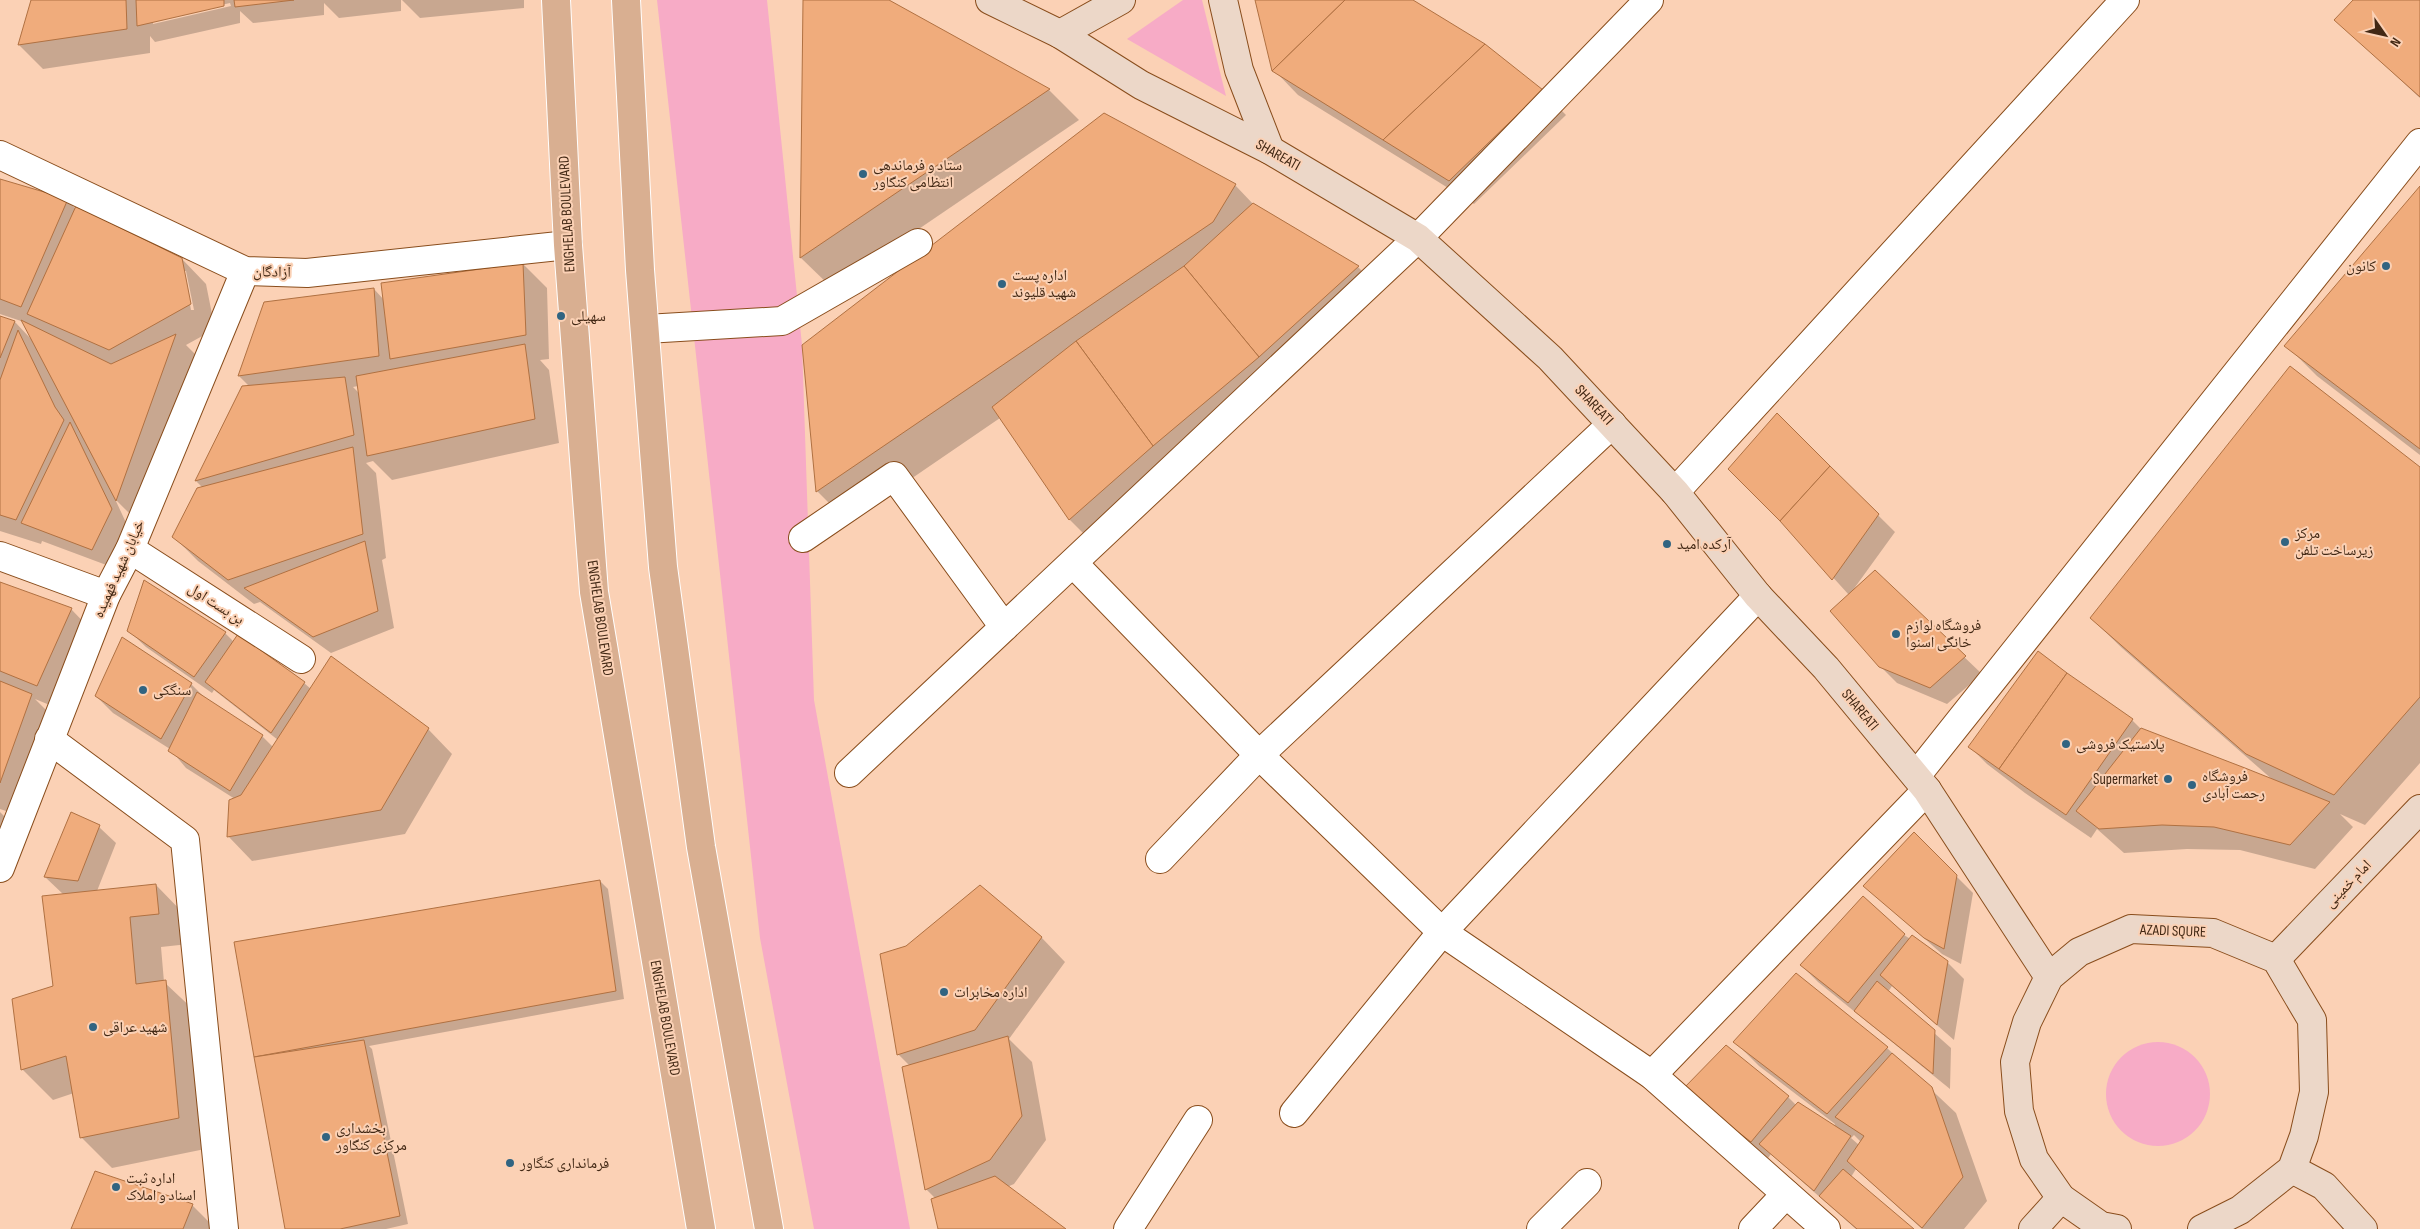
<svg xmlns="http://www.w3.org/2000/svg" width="2420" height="1229" viewBox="0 0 2420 1229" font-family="'Sofia Sans Condensed','Noto Naskh Arabic',sans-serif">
<rect width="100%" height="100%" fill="#fbd1b5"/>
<g fill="#f7abc6">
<polygon points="657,0 767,0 802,345 814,700 910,1229 814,1229 760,938"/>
<polygon points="1183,0 1202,0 1226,96 1127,39"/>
<circle cx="2158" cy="1094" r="52"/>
</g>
<g fill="#0003" fill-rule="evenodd">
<path d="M32,0h369v11l-62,7 -15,-15v12l-71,8 -13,-12v12l-85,19 -5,-6v17l-107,16 -24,-24zM230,3l1,3 -78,18v-3z"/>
<polygon points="402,0 524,0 524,8 420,18"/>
<polygon points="804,0 886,0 1049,90 1079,120 832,288 801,258"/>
<polygon points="1257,0 1411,0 1542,91 1566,115 1474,204 1298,95 1274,70"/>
<polygon points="2355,0 2418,0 2420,2 2420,98 2336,20"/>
<path d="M0,181l67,19 9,9 106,50 24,25 9,45 -29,16 14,14 -60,165 -25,-25 13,28 -19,39 -67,-25 -1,3 -41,-13v-214l15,5 16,17 -7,-17 -24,-8zM184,271h2l8,39h-3z"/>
<polygon points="1235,185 1254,205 1358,267 1382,291 1283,381 1094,544 1070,520 1000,418 848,522 817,491 803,346"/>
<polygon points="2420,188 2420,455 2317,376 2286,345"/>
<path d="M523,264l24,24 2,71 -9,1 9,10 10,73 -167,37 -19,-19 -7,2 10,10 10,85 -4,2 12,68 -63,25 -71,-51 -6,2 -56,-43 -24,-24 29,-49 -7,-7 46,-94h8l-11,-11 26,-73 109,-14 10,11zM358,386l1,7 -6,-6z"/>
<polygon points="1777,415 1895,532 1853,590 1875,572 1982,674 1947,704 1897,683 1880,666 1849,595 1781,520"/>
<polygon points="2420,469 2420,763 2365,825 2340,814 2353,827 2315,869 2240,850 2187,849 2124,853 2097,829 2091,838 2025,793 1987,764 1970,747 2132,720 2141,729 2274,781 2122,648 2091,618"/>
<polygon points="145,582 225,633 234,642 304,683 311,689 428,729 452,754 405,834 252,861 228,836 235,799 186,768 170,749 113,713 96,696 191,684 208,701 262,736 273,747 278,740 214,690 212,693 146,647 129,631"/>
<polygon points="0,583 71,609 95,634 62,710 35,699 56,720 21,816 0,809"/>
<polygon points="0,812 14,826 0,862"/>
<polygon points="72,814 99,827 116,843 97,891 156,885 186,916 189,944 161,947 164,982 197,1013 210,1148 112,1168 81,1137 74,1093 53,1100 22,1069 55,987 64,895 45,877"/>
<polygon points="1914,834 1973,893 1961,964 1942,954 1865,886"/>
<polygon points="600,881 608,889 624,999 369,1046 372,1049 408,1224 386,1229 286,1229 236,943"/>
<polygon points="1904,935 1947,962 1964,979 1954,1040 1892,986 1888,992 1951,1048 1950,1089 1818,982 1801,965"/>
<polygon points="1041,937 1065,962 1009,1039 1032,1062 1046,1140 1014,1184 1007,1187 1064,1229 940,1229 936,1199 926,1189 910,1066 898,1054"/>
<path d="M1735,1042l152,6 69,65 31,88 -23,28h-42l-66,-60 -5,8 61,52h-56l-85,-75 -3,4 -66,-52 86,-9 8,8 38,21 1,-2 -76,-58zM1854,1135l7,7 -2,3 -8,-7z"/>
<polygon points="192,1205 216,1229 72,1229"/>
</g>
<g fill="#f0ac7c" stroke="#b07142">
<polygon points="31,0 126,0 127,29 18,45"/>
<polygon points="136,0 224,0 224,6 137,26"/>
<polygon points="234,0 294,0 235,7"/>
<polygon points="803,0 889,0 1050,89 800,258"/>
<polygon points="1255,0 1345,0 1272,71"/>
<polygon points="1345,0 1413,0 1485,44 1383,140 1272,71"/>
<polygon points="2353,0 2420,0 2420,97 2334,20"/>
<polygon points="1485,44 1543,90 1449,181 1383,140"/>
<polygon points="1104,113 1236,184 1213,222 816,492 802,345"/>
<polygon points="0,179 68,199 21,307 0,299"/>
<polygon points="2420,186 2420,449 2284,346"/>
<polygon points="1253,203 1359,266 1259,357 1184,266"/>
<polygon points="76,206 182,258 191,304 109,350 27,314"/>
<polygon points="523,263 526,335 390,359 381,283"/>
<polygon points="1184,266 1259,357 1153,446 1076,341"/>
<polygon points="374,288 379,356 238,376 264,302"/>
<polygon points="0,316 15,321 0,358"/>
<polygon points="21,320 111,364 176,334 116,501"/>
<polygon points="18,330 55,407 64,420 16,520 0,515 0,380"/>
<polygon points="1076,341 1153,446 1069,520 992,407"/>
<polygon points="525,344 535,419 367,456 356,376"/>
<polygon points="2290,366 2420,467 2420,697 2334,795 2246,754 2090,618"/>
<polygon points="345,377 354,435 195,481 242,386"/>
<polygon points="1777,413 1830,466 1780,521 1728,469"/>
<polygon points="70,422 112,509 92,550 21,523"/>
<polygon points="353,447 363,534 228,580 172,537 197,488"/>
<polygon points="1830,466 1879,514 1832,580 1780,521"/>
<polygon points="365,541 378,611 313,637 244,588"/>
<polygon points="1875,570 1966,656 1930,688 1879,667 1830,611"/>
<polygon points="144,580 226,632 194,677 127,631"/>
<polygon points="0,582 72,608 37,686 0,671"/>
<polygon points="238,634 305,682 271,733 205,682"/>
<polygon points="122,637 192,683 161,739 95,696"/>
<polygon points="2038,651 2067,673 1999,769 1968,747"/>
<polygon points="331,656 429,728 381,810 227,837 229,800 241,795"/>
<polygon points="2067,673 2133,719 2066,815 1999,769"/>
<polygon points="0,681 32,694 0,783"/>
<polygon points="197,692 263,735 230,791 168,751"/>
<polygon points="2141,728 2245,768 2330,802 2290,845 2214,827 2162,825 2099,829 2076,811"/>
<polygon points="71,812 100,825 78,881 44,877"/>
<polygon points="1914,832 1957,875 1944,949 1924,938 1863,886"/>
<polygon points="600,880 616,991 254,1057 234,942"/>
<polygon points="156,884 159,914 130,917 136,984 166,980 179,1118 80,1138 66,1056 21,1070 12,999 53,986 42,896"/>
<polygon points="980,885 1042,937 975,1030 897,1055 880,954 906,946"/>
<polygon points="1863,896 1905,934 1848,1003 1800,965"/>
<polygon points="1912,935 1948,961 1937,1025 1880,975"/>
<polygon points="1796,973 1888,1047 1827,1114 1733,1042"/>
<polygon points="1877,981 1935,1030 1933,1074 1854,1011"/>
<polygon points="1008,1036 1022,1116 990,1160 925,1190 902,1067"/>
<polygon points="364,1040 400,1216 340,1229 285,1229 254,1057"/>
<polygon points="1726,1045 1789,1096 1751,1142 1683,1089"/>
<polygon points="1892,1053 1932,1087 1963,1177 1922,1228 1847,1161 1864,1136 1835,1117"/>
<polygon points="1798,1102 1851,1136 1814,1191 1759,1144"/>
<polygon points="1843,1169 1914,1229 1857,1229 1819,1196"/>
<polygon points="95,1171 193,1204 183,1229 71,1229"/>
<polygon points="995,1176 1066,1229 938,1229 931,1199"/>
</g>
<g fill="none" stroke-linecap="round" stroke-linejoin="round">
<g stroke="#894d1c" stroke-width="30">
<g id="street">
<polyline points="0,155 245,271 307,273 568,245"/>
<polyline points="646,329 782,321 918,243"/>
<polyline points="1675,492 2125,0"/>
<polyline points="803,538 894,476 1004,627"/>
<polyline points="130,549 301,659"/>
<polyline points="0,556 106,595"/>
<polyline points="1073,563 1259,755 1442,932 1652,1075 1826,1229"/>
<polyline points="49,739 185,840 224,1229"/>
<polyline points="849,773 1418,238 1649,0"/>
<polyline points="1916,776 2420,143"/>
<polyline points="1160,859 1259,755 1612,424"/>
<polyline points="0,868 106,595 130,549 245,271"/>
<polyline points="1652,1075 1927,790"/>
<polyline points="1294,1113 1442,932 1758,596"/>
<polyline points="1128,1229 1198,1120"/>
<polyline points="1541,1229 1587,1183"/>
<polyline points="1753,1229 1786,1194"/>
</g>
</g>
<g stroke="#894d1c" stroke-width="30">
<g id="secondary">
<polyline points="990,0 1060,34 1141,85 1270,150 1418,238 1550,358 1675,492 1758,596 1826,668 1927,790 2049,977"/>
<polyline points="1223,0 1239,70 1270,150"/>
<polyline points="1060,34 1121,0"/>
<polyline points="2276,959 2420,809"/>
<polyline points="2292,1169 2324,1186 2363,1229"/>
<polyline points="2033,1229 2061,1198"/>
<polyline points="2117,1229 2101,1226 2061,1198 2034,1159 2019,1111 2015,1062 2027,1022 2049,977 2079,952 2131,929 2213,933 2276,959 2312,1020 2314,1092 2304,1136 2292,1169 2240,1210 2202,1229"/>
</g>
</g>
<g stroke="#fff" stroke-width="30">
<g id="primary">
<polyline points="556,0 568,245 594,592 701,1229"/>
<polyline points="626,0 640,270 663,567 701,847 769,1229"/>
</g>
</g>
<use href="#street" stroke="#fff" stroke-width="28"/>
<use href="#secondary" stroke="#ecd7c8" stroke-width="28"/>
<use href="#primary" stroke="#d9af91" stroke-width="28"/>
</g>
<g fill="#316481" stroke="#fbd1b5" stroke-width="2">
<circle cx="863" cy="174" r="5"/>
<circle cx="2386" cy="266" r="5"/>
<circle cx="1002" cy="284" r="5"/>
<circle cx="561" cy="316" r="5"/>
<circle cx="2285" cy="542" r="5"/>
<circle cx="1667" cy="544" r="5"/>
<circle cx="1896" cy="634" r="5"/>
<circle cx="143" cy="690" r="5"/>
<circle cx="2066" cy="744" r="5"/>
<circle cx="2168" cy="779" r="5"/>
<circle cx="2192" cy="785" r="5"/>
<circle cx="944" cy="992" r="5"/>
<circle cx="93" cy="1027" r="5"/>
<circle cx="326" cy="1137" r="5"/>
<circle cx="510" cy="1163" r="5"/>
<circle cx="116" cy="1187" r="5"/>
</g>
<g text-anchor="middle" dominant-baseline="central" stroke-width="4" stroke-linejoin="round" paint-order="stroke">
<g font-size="15" fill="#422814" stroke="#fbd1b5">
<text transform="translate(1278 155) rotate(29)">SHAREATI</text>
<text transform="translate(567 214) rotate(-93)">ENGHELAB BOULEVARD</text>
<text transform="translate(272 272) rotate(1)">آزادگان</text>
<text transform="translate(1594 405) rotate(47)">SHAREATI</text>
<text transform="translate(119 569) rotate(-66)">خیابان شهید فهمیده</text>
<text transform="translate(216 604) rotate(33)">بن بست اول</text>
<text transform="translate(600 618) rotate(82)">ENGHELAB BOULEVARD</text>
<text transform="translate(1860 710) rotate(50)">SHAREATI</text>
<text transform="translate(2348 884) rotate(-46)">امام خمینی</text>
<text transform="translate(2173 931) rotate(2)">AZADI SQURE</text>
<text transform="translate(665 1018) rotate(80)">ENGHELAB BOULEVARD</text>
</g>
<g font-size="15" fill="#422814" stroke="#fbd1b5" text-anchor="start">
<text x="873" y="165">ستاد و فرماندهی<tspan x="873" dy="17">انتظامی کنگاور</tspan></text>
<text x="2376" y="266" text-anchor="end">کانون</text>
<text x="1012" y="275">اداره پست<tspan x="1012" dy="17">شهید قلیوند</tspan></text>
<text x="571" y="316">سهیلی</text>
<text x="2295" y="533">مرکز<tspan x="2295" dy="17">زیرساخت تلفن</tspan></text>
<text x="1677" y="544">آرکده امید</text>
<text x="1906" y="625">فروشگاه لوازم<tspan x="1906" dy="17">خانگی اسنوا</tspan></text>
<text x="153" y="690">سنگکی</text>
<text x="2076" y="744">پلاستیک فروشی</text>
<text x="2202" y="776">فروشگاه<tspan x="2202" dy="17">رحمت آبادی</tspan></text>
<text x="2158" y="779" text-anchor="end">Supermarket</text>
<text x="954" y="992">اداره مخابرات</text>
<text x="103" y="1027">شهید عراقی</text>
<text x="336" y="1128">بخشداری<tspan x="336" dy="17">مرکزی کنگاور</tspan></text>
<text x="520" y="1163">فرمانداری کنگاور</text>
<text x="126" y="1178">اداره ثبت<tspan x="126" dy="17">اسناد و املاک</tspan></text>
</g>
</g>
<g transform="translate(2385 35) rotate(124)" stroke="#fbd1b5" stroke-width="4" paint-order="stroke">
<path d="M0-4L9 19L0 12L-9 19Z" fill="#422814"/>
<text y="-8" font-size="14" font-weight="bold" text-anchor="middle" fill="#422814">N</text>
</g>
</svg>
